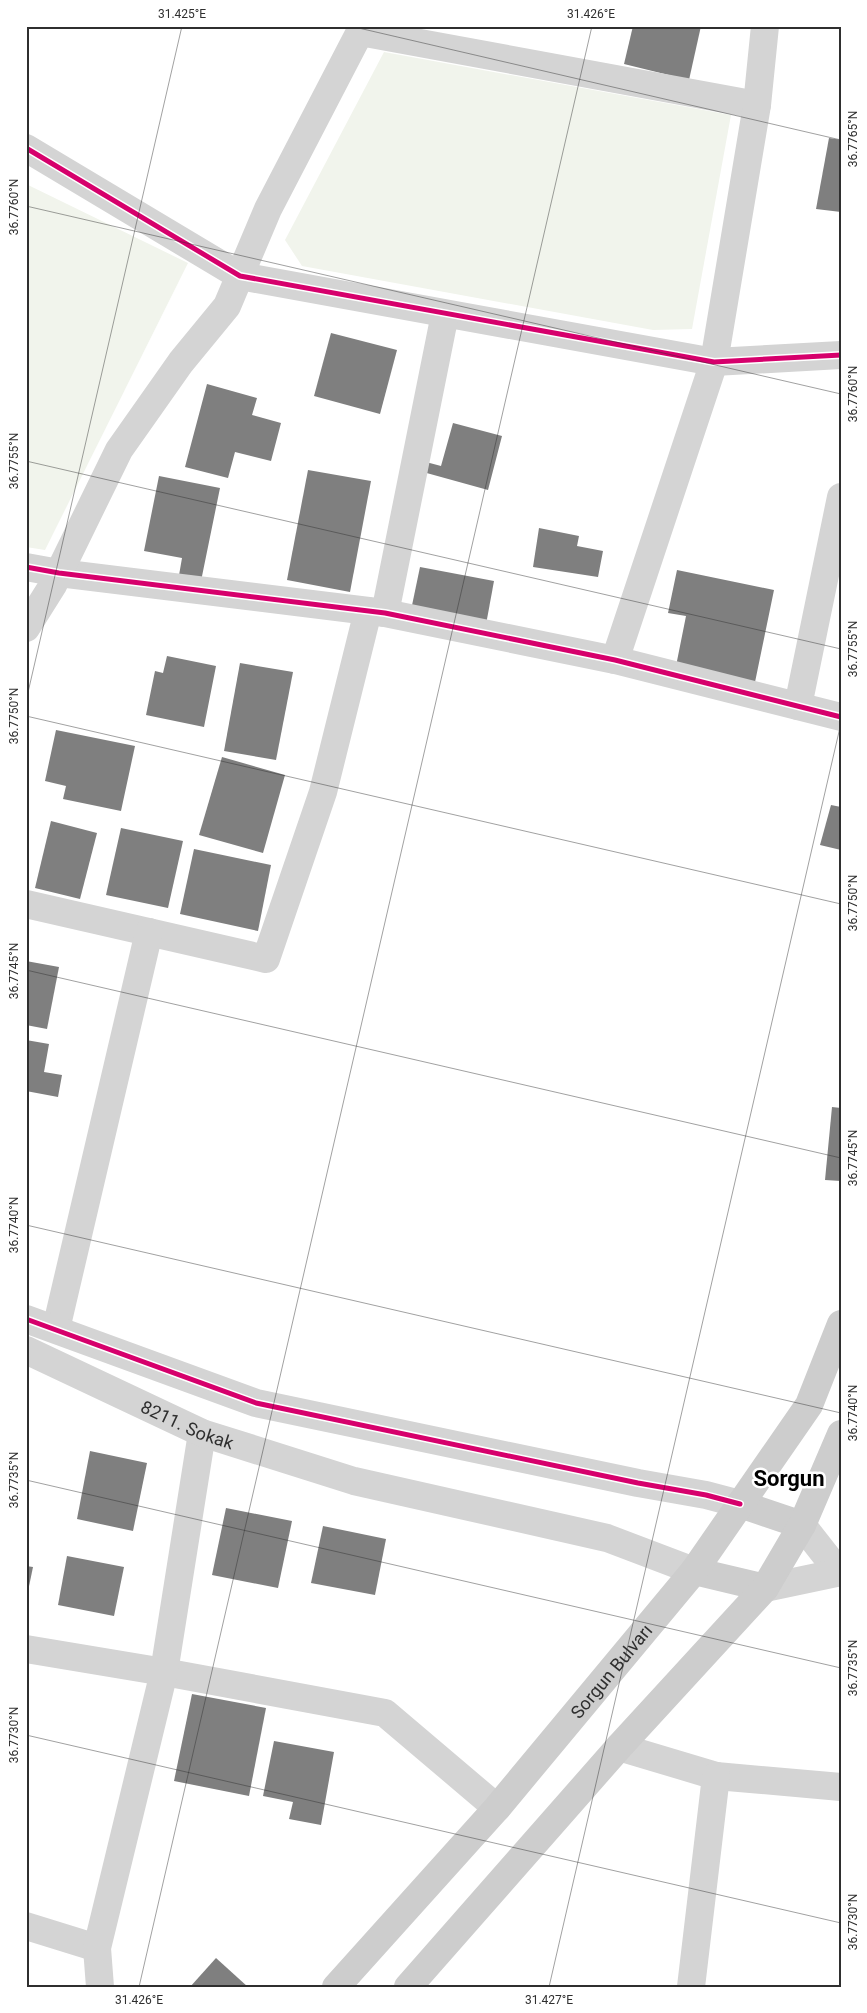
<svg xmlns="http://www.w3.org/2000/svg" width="867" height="2013" viewBox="0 0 867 2013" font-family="Roboto,sans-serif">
<rect width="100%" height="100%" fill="#fff"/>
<g fill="#f1f4ec">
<polygon points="384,52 731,115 692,329 653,330 302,266 285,240"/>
<polygon points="26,184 188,263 45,550 26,547"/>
</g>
<g fill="#7f7f7f">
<polygon points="633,26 701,26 689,80 624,64"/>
<polygon points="829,138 841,140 841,212 816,209"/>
<polygon points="331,333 397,350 380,414 314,396"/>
<polygon points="207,384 257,398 252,415 281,423 271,461 235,452 228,478 185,467"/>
<polygon points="453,423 502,436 488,490 423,472 426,462 441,466"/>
<polygon points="308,470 371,481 350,592 287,580"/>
<polygon points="159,476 220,488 200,586 178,581 182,558 144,551"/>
<polygon points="539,528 579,536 577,546 603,551 598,577 533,567"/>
<polygon points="420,567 494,581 485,630 410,615"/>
<polygon points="677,570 774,590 754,687 675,671 686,616 668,613"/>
<polygon points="167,656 216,666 204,727 146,715 155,671 163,673"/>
<polygon points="240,663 293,672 276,760 224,751"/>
<polygon points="56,730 135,746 121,811 63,799 66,786 45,781"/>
<polygon points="222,757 285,775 263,853 199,835"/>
<polygon points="831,805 841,807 841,850 820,845"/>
<polygon points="51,821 97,833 80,899 35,888"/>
<polygon points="121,828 183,841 168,908 106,895"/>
<polygon points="194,849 271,865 258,931 180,914"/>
<polygon points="26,961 59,967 47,1029 26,1025"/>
<polygon points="26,1040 49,1044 44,1072 62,1075 58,1097 26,1091"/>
<polygon points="832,1107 841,1108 841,1181 825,1180"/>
<polygon points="90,1451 147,1463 133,1531 77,1519"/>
<polygon points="226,1508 292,1521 278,1588 212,1575"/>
<polygon points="323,1526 386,1539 375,1595 311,1583"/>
<polygon points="67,1556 124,1567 114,1616 58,1605"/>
<polygon points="26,1566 33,1567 27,1596 26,1596"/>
<polygon points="192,1694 266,1708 249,1796 174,1781"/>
<polygon points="274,1741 334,1752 321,1825 289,1819 293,1802 263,1796"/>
<polygon points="216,1958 248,1987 190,1987"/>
</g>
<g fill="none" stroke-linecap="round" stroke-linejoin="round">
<g stroke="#d4d4d4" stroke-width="28">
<polyline points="360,32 757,105"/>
<polyline points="26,148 240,276 714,362 841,355"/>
<polyline points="26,567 59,573 385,613 615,660 841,717"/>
<polyline points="385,613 445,314"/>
<polyline points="26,628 53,585 119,450 181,362 227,306 268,209 363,26"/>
<polyline points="615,660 714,362 757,105 765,26"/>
<polyline points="798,706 841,497"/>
<polyline points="26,904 266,959 323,792 368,611"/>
<polyline points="56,1329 149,932"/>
<polyline points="802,1525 838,1571"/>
<polyline points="765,1588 841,1572"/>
<polyline points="26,1649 164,1672 385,1713 497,1808"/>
<polyline points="619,1747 716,1776 841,1787"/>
<polyline points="26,1926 97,1948"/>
<polyline points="100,1987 97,1948 164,1672 202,1433"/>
<polyline points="691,1987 716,1776"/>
</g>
<g stroke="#d4d4d4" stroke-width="28">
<polyline points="26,1319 256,1403 638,1483 706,1495 740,1504"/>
<path id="s1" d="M26,1350l176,83 152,48 253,57 87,33"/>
</g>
<g stroke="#cdcdcd" stroke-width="28">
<polyline points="740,1504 802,1525"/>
<polyline points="694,1571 765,1588"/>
<path id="s2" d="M336,1987l161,-179 197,-237 115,-166 32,-81"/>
<polyline points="408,1987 619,1747 765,1588 802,1525 841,1434"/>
</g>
<g stroke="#fff" stroke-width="8">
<g id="cycleway">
<polyline points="26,148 240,276 714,362 841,355"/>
<polyline points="26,567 59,573 385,613 615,660 841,717"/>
<polyline points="26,1319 256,1403 638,1483 706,1495 740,1504"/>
</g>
</g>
<use href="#cycleway" stroke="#d6006c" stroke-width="5"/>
</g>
<path fill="none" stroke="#2f2f2f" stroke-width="1" stroke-opacity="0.45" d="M350,26l491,114M26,206l815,188M26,461l815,188M26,701l156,-675M26,716l815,188M26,970l815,188M26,1225l815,188M26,1480l815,188M26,1735l815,188M139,1987l453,-1961M549,1987l292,-1264"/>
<g text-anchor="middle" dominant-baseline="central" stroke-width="5" stroke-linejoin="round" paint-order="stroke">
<g font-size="18" fill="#2f2f2f" stroke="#fff">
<text stroke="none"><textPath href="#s1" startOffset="178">8211. Sokak</textPath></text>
<text stroke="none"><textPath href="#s2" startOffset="419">Sorgun Bulvarı</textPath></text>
</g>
<g font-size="22" font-weight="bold" fill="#000" stroke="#fff">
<text x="789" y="1478">Sorgun</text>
</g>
</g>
<rect width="867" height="2013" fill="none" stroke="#ffffff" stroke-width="55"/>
<rect x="28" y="28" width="812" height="1958" fill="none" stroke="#2f2f2f" stroke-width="2"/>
<g font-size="12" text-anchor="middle" fill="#2f2f2f">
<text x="182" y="18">31.425°E</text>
<text x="591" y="18">31.426°E</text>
<text transform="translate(853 139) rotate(-90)" y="4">36.7765°N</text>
<text transform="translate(14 207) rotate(-90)" y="4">36.7760°N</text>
<text transform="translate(853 394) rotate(-90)" y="4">36.7760°N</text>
<text transform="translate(14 461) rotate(-90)" y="4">36.7755°N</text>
<text transform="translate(853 649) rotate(-90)" y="4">36.7755°N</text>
<text transform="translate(14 716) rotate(-90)" y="4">36.7750°N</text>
<text transform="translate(853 903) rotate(-90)" y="4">36.7750°N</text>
<text transform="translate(14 971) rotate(-90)" y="4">36.7745°N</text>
<text transform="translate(853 1158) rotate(-90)" y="4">36.7745°N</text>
<text transform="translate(14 1225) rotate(-90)" y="4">36.7740°N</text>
<text transform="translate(853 1413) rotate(-90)" y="4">36.7740°N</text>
<text transform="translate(14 1480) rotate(-90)" y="4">36.7735°N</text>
<text transform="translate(853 1668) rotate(-90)" y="4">36.7735°N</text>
<text transform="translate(14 1735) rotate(-90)" y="4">36.7730°N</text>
<text transform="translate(853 1922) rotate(-90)" y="4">36.7730°N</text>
<text x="139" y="2004">31.426°E</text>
<text x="549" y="2004">31.427°E</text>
</g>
</svg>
